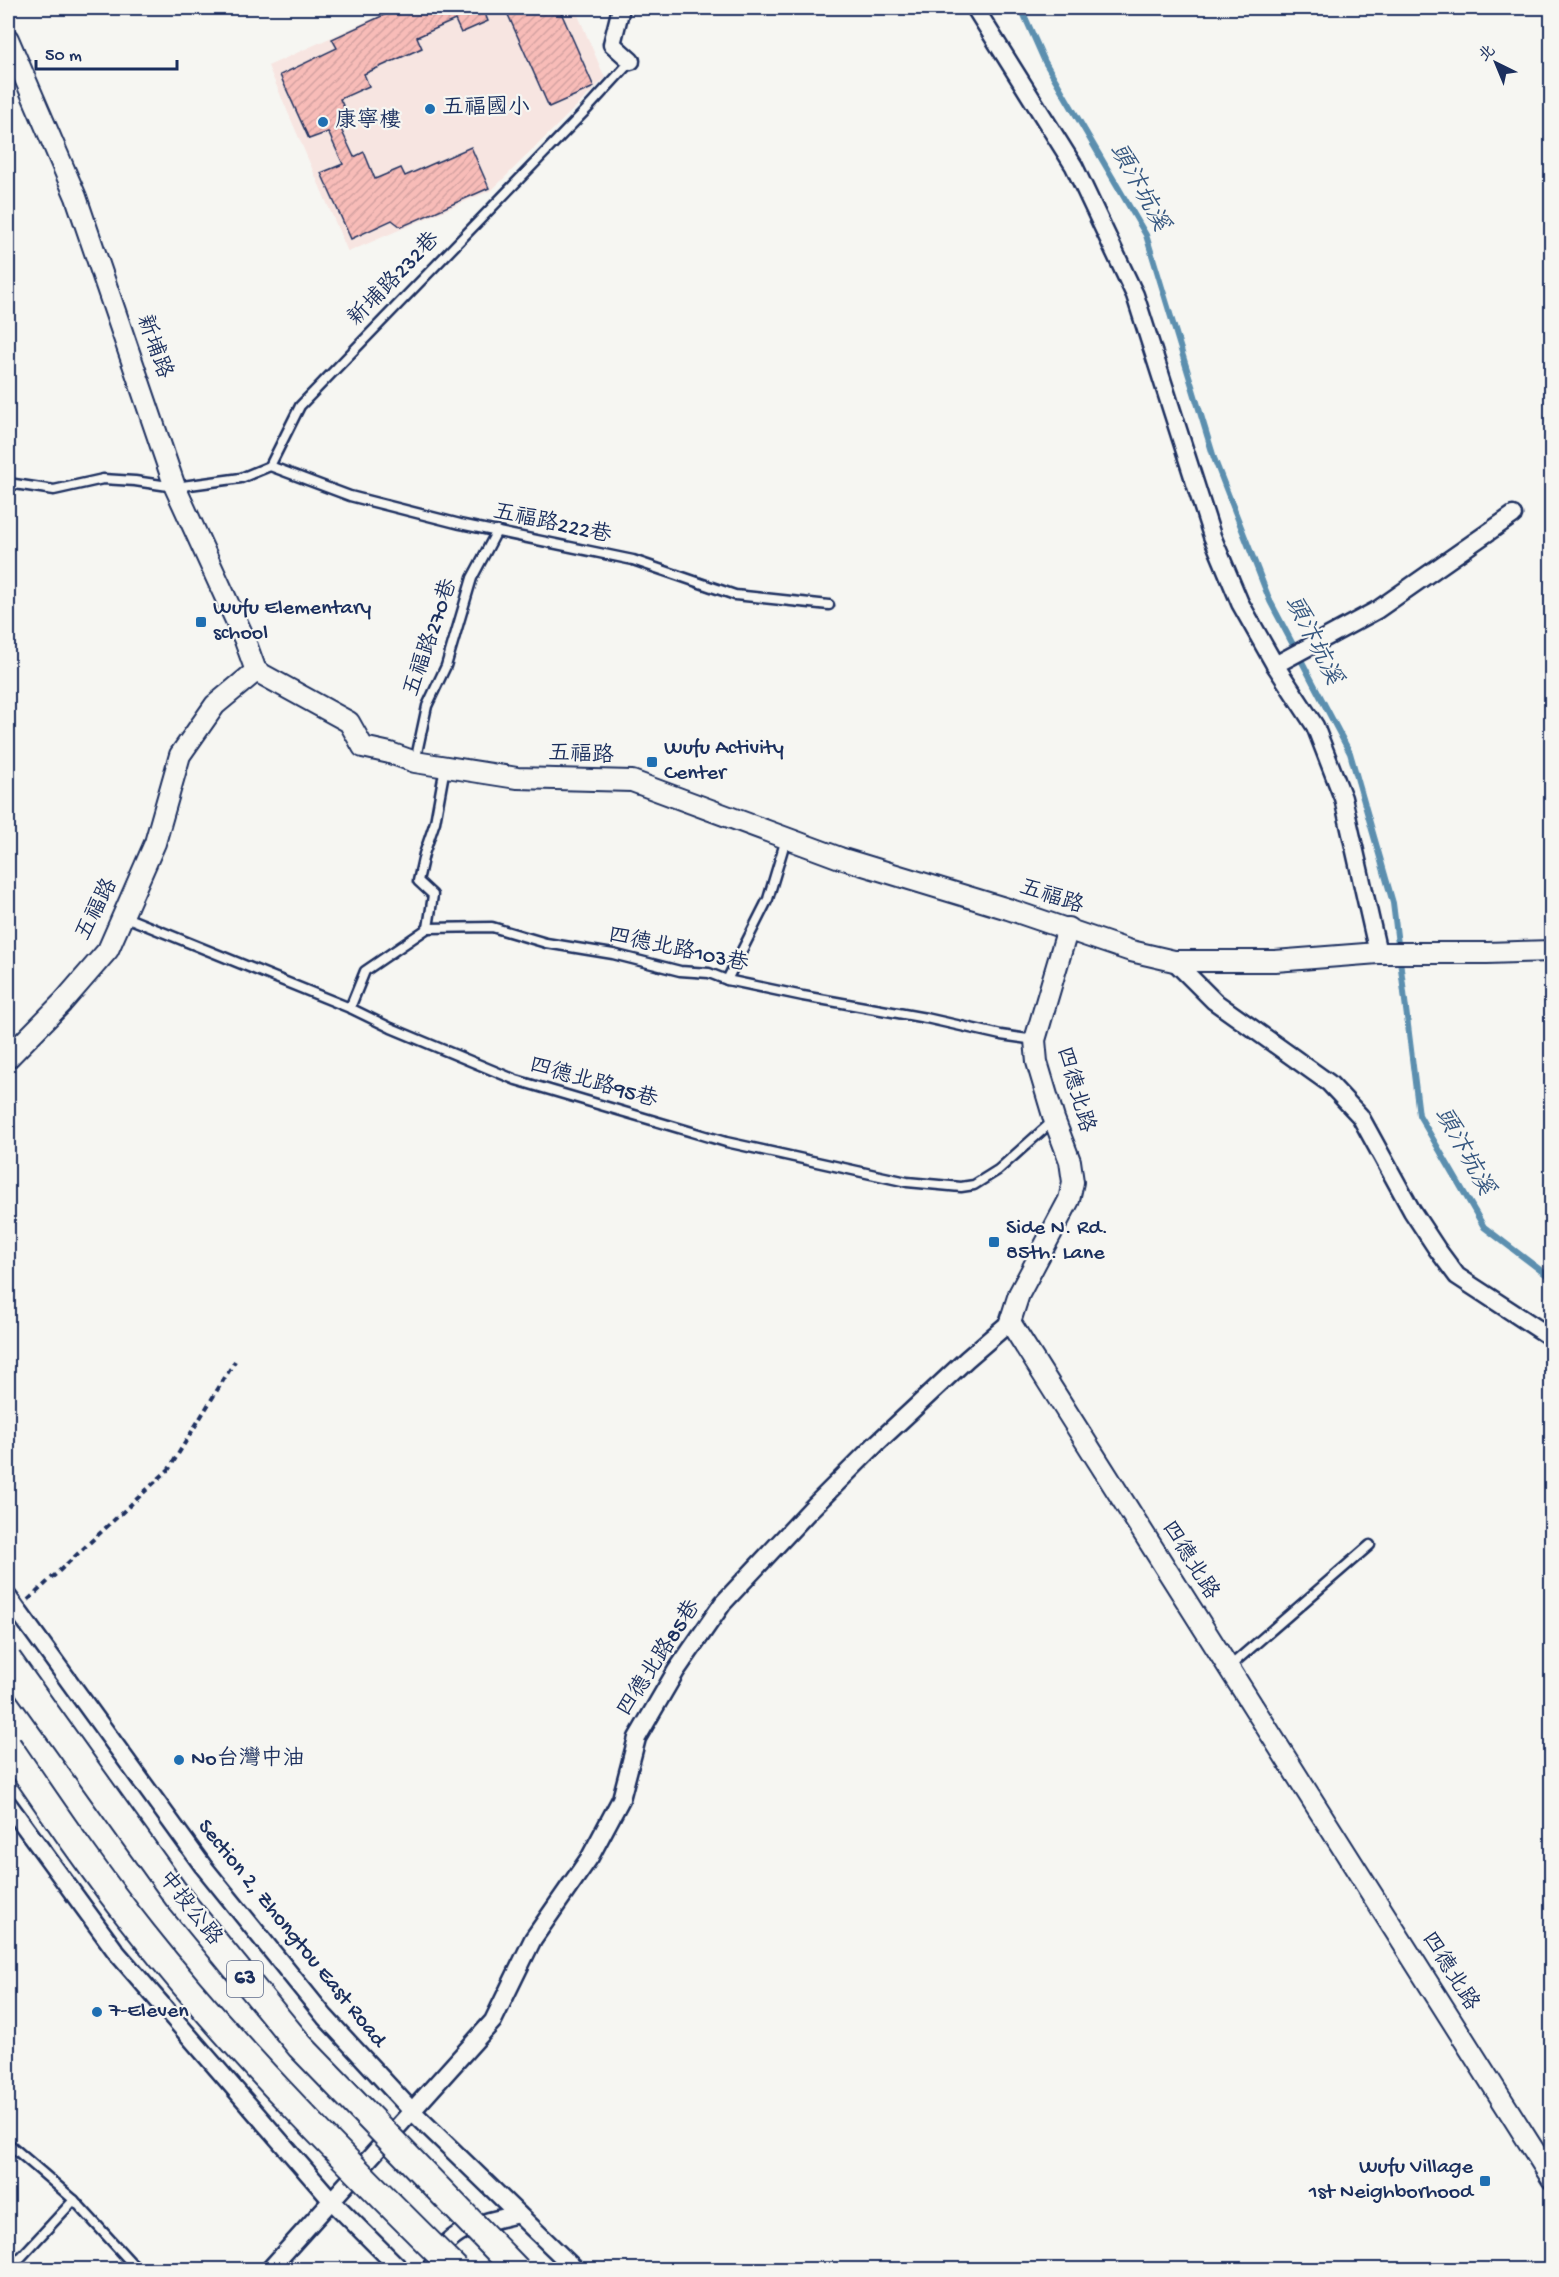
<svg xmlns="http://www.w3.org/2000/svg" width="1559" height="2277" viewBox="0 0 1559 2277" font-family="'Gochi Hand','LXGW WenKai TC',sans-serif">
<defs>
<pattern id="building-hatch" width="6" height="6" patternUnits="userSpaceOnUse" patternTransform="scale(1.5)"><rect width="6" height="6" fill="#f8bcb8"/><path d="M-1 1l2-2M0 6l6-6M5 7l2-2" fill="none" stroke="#d4a2a1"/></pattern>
</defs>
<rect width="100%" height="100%" fill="#f6f6f2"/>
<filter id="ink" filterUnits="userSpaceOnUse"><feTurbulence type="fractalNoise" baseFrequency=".0167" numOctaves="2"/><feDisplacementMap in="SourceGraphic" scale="12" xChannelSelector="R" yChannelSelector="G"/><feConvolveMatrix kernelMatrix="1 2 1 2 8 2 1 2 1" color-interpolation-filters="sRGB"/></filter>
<g filter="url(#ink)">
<polygon fill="#f7e5e1" points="396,8 575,8 605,78 492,190 348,252 268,66"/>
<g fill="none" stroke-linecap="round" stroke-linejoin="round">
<polyline stroke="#5b8faf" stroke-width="6" points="1021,8 1045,62 1146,235 1214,458 1270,601 1350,753 1393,903 1419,1115 1484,1227 1552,1279"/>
</g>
<g fill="url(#building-hatch)" stroke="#1b2f5e" stroke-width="1.5">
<polygon points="399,8 493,8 484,11 488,21 461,33 455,20 417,37 422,48 364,74 369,86 340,99 349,118 340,127 354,157 364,152 375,179 401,168 405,176 471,147 489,188 401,227 392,220 351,239 321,173 343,164 328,132 309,139 280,75 337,48 332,39"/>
<polygon points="505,8 559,8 594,87 549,107"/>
</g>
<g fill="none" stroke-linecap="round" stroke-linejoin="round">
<g stroke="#1b2f5e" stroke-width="13">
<g id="service">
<polyline points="270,466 350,496 460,524 633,560 735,595 829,605"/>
<polyline points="8,483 54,490 103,479 135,481 175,487 241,478 270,466 300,406 586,110 631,61"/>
<polyline points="415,762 427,706 446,666 472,578 497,531"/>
<polyline points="123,916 350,1008 391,1028 516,1080 726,1142 907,1182 961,1187 974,1185 998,1170 1054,1120"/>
<polyline points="428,928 433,895 418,881 424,854 435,822 445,767"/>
<polyline points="727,980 768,899 786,839"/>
<polyline points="350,1008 365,971 428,928 492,927 546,943 613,954 680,971 709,973 727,980 803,996 926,1018 1001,1035 1035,1040"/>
<polyline points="1229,1667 1370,1545"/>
<polyline points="8,2143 74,2200 138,2270"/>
<polyline points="9,2270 74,2200"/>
</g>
</g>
<g stroke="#1b2f5e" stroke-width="21">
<g id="minor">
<polyline points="621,8 612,44 631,61"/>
<polyline points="975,8 1074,166 1135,295 1212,536 1240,603 1275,665 1315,726 1343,798 1378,953"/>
<polyline points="1275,665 1377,610 1513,515"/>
<polyline points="1174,961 1214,1001 1329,1083 1360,1116 1412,1211 1437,1249 1457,1276 1552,1338"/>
<polyline points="8,1597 203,1866 325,2017 412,2111 576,2270"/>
<polyline points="8,1804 117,1953 332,2201 401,2270"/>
<polyline points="269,2270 493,2021 533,1939 590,1857 621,1799 637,1738 676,1671 723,1603 810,1510 877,1443 967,1359 1010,1322"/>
<path d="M431,2270c12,-40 52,-48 87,-56"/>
</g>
</g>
<g stroke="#1b2f5e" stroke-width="24">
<g id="tertiary">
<polyline points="8,39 76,197 175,487 244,638 256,671"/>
<polyline points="256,671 349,722 363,747 390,753 415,762 517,778 632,781 840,858 1008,909 1131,951 1174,961 1275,961 1378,953 1487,953 1552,951"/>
<polyline points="1068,928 1035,1040 1037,1062 1054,1119 1070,1161 1073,1182 1069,1200 1019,1294 1010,1322 1552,2179"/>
<polyline points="8,1058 62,1003 108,950 155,843 180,755 215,705 256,671"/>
</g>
</g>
<polyline stroke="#1b2f5e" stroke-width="4" stroke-dasharray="6 4.5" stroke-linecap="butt" points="28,1600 169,1469 235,1361"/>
<use href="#service" stroke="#f6f6f2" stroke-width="8"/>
<use href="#minor" stroke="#f6f6f2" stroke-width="16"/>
<use href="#tertiary" stroke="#f6f6f2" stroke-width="20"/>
<g stroke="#1b2f5e" stroke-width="30" stroke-linecap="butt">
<g id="primary-bridge">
<polyline points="8,1660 177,1896 300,2046 517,2270"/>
<path d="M8,1746c43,63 87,128 135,188 95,120 204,228 313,336"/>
</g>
</g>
<use href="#primary-bridge" stroke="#f6f6f2" stroke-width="26"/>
</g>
</g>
<g fill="#1f6fb2" stroke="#f6f6f2" stroke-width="2">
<circle cx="430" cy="109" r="6"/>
<circle cx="323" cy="122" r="6"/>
<rect x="195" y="616" width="12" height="12" rx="3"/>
<rect x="646" y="756" width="12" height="12" rx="3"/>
<rect x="988" y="1236" width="12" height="12" rx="3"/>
<circle cx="179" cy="1760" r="6"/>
<circle cx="97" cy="2012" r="6"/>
<rect x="1479" y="2175" width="12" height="12" rx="3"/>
</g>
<g text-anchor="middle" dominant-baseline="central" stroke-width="4.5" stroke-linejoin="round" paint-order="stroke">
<rect fill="#f6f6f2" stroke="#5d6b8a" stroke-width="1.5" x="227" y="1961" width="36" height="36" rx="4.5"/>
<g font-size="21" font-weight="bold" fill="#1b2f5e">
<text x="245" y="1979">63</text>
</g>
<g font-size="22" fill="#1b2f5e" stroke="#f6f6f2" text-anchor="start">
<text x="442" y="109">五福國小</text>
<text x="335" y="122">康寧樓</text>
<text x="213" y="609">Wufu Elementary<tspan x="213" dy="25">school</tspan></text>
<text x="664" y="749">Wufu Activity<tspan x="664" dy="25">Center</tspan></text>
<text x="1006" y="1229">Side N. Rd.<tspan x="1006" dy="25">85th. Lane</tspan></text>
<text x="191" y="1760">No台灣中油</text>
<text x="109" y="2012">7-Eleven</text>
<text x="1473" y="2168" text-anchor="end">Wufu Village<tspan x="1473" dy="25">1st Neighborhood</tspan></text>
</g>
<g font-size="22" fill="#1b2f5e" stroke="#f6f6f2">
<text transform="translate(395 280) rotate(-46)">新埔路232巷</text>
<text transform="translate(153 347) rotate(70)">新埔路</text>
<text transform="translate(552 525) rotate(12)">五福路222巷</text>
<text transform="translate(432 638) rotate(-71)">五福路270巷</text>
<text transform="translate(581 756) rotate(2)">五福路</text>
<text transform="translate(1051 898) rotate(18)">五福路</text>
<text transform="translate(98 910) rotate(-63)">五福路</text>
<text transform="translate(678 951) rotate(12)">四德北路103巷</text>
<text transform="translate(593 1084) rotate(16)">四德北路95巷</text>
<text transform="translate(1074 1090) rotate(74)">四德北路</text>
<text transform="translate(1189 1561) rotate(58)">四德北路</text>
<text transform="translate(660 1659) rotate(-57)">四德北路85巷</text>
<text transform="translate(189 1909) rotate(52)">中投公路</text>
<text transform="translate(291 1934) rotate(51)">Section 2, Zhongtou East Road</text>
<text transform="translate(1449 1972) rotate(58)">四德北路</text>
</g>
<g font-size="24" font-style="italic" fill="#365780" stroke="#f6f6f2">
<text transform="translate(1138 188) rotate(61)">頭汴坑溪</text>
<text transform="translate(1312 641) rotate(63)">頭汴坑溪</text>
<text transform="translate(1463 1152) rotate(61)">頭汴坑溪</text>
</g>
</g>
<rect width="1559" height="2277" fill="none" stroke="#f6f6f2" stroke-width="30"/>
<rect x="15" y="15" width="1529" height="2247" fill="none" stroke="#1b2f5e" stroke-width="2" filter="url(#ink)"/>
<g transform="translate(1496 63) rotate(317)" stroke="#f6f6f2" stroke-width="4.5" paint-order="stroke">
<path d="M0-4.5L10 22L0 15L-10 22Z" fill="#1b2f5e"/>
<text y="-9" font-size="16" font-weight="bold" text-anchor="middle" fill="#1b2f5e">北</text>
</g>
<path d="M36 60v9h141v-9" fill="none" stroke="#1b2f5e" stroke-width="3"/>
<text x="45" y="60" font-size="18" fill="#1b2f5e" stroke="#f6f6f2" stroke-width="4.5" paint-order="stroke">50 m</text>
</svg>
